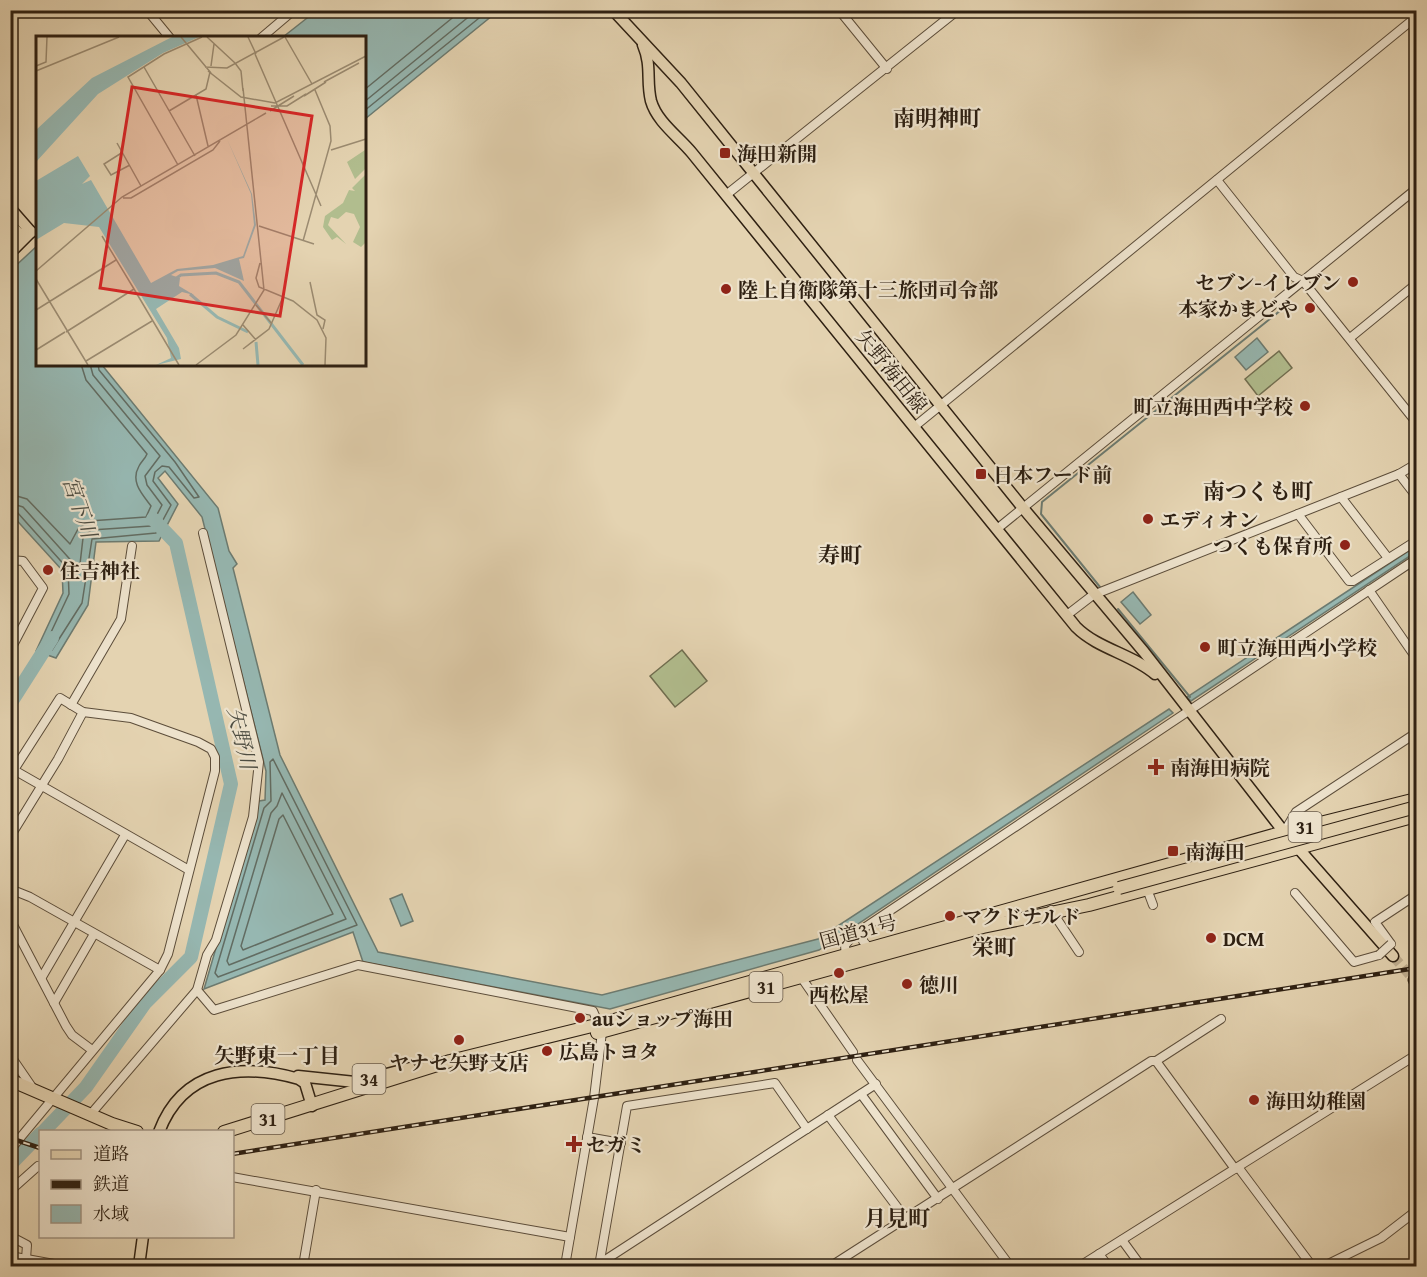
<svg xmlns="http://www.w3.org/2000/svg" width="1427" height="1277" viewBox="0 0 1427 1277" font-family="'Gentium Book Plus','Noto Serif JP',serif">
<rect width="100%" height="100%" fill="#e4d3b1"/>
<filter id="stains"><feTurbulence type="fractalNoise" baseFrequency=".00333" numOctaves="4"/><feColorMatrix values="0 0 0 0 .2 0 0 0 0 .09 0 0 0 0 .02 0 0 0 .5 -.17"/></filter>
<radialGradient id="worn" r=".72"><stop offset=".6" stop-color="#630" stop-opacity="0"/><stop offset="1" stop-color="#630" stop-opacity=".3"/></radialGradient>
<g fill="#b1bd8e" stroke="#706e50" stroke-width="1.5">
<polygon points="1279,351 1292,368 1258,396 1245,379"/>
<polygon points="682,650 707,681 675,707 650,676"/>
</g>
<g fill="#96b7b1" stroke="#6c7b71" stroke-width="1.5">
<polygon points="316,11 316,10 498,11 365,119 364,38 283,37"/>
<polygon points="37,246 38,364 102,365 218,508 229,551 237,564 233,568 280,755 378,952 602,995 818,939 1169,709 1173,713 819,950 610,1009 363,962 353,932 204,989 259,801 265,800 266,771 202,517 165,471 158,478 178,504 159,541 96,542 88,605 56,658 36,651 63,593 62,570 11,514 11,270"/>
<polygon points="1257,338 1268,352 1246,370 1235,357"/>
<polygon points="1416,546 1416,552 1191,701 1187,697"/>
<polygon points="1133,592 1151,615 1140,624 1121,602"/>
<polygon points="402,894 413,921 401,926 390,899"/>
</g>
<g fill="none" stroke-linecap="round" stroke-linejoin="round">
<g stroke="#626c62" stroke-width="1.5">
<polyline points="364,90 462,10"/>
<polyline points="364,102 477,10"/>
<polyline points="364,111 489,10"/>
<path d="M10,494l17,5 43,45 8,-15 11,-8 57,-4 5,-11c-9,-12 -21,-24 -12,-40 2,-4 6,-7 8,-12l-61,-74 -5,-16"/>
<polyline points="10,503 23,507 76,566 80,564 83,538 91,530 151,526 162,505 147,485 145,476 160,456 93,375 90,364"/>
<polyline points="10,510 17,512 68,569 69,594 45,645 52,650 82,603 92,539 156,533 171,505 153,481 155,472 162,466 169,467 194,498 199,497 175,462 99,370 98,364"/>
<polygon points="273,759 357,925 218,977 215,973 264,808 271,801 270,762"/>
<polygon points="282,793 346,919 229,965 227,961 271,813 277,806"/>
<polygon points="283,815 333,914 243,950 241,946 279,819"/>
</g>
<g stroke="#6c7b71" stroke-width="2">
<polyline points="1100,587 1041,514 1042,502 1291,302"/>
<polyline points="1118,609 1190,697"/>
</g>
<g stroke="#96b7b1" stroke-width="14">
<polyline points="10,704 52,638"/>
<polyline points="43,1132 86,1087 145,1003 191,957 231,784 176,543 153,519"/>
<polyline points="10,1165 40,1134"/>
</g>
<polyline stroke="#c0af91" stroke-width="10" stroke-dasharray="10 5" stroke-linecap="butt" points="1393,956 1414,980"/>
<g stroke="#5c4d3a" stroke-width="10">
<g id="minor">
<polyline points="147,10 170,38"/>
<polyline points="839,10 887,69"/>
<polyline points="261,38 294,10"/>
<polyline points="1217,180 1294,277 1303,281 1416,422"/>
<polyline points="726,195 958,10"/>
<polyline points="1350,338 1416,284"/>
<polyline points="914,427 1416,17"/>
<polyline points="1399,474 1416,496"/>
<polyline points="1341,497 1388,558"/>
<polyline points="1298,514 1349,581 1353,581 1416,541"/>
<polyline points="997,529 1416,189"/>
<polyline points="10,560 23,561 43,588 10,651"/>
<polyline points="1369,590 1416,658"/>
<polyline points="1067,615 1093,595 1399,474 1416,464"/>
<polyline points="71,705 121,619 132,546"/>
<polyline points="14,770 189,870"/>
<polyline points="10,776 60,698 83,712 131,718 198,742 211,749 215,757 215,771 168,954 160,970 10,1150"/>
<polyline points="1284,832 1296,812 1416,733"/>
<polyline points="10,837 58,759 83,712"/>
<polyline points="10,889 30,897 160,970"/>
<polyline points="1147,889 1153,905"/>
<polyline points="1295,893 1354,962 1379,955"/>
<polyline points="1051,910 1079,952"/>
<polyline points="10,919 66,1026 72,1035 92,1050"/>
<polyline points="863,928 863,941 870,949"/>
<polyline points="1391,944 1375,922 1416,895"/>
<polyline points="846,959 845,945 855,934 1416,559"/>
<polyline points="42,977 125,835"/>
<polyline points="801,977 853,1052"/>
<polyline points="197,990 214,1010 358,965 593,1011 602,1032 594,1098 565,1266"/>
<polyline points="54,1003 94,934"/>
<polyline points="10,1055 34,1090"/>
<polyline points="857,1060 1010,1266"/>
<polyline points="1156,1061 1221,1019"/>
<polyline points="861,1094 938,1199"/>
<polyline points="90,1115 197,990 207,955 216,940 253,817 259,762 203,533"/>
<polyline points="828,1115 906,1219"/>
<polyline points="587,1137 621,1143"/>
<polyline points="1238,1167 1312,1266"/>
<polyline points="232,1177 570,1237"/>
<polyline points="10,1191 38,1166"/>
<polyline points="10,1236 27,1245 26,1259"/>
<polyline points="1122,1240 1141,1266"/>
<polyline points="1099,1254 1108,1266"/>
<polyline points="10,1256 65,1266"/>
<polyline points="599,1264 876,1084"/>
<polyline points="303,1266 316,1190"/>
<polyline points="599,1266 627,1106 775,1083 807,1129"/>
<polyline points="831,1266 1151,1061 1156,1061 1235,1169"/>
<polyline points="1080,1266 1416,1055"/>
<polyline points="1324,1266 1381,1238 1416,1211"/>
</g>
</g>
<g stroke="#2e2012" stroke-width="13">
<g id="major">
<polyline points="613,10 681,83 1023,508 1144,652 1284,832 1393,956"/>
<path d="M643,45c9,21 3,36 8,56 6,21 28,36 41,52l384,474c22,22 56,27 79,47"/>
<polyline points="10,208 31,232"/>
<polyline points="10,224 23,238"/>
<polyline points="10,242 20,234 31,232"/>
<polyline points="10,253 31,232"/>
<polyline points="1414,980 1416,983"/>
<polyline points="298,1076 355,1082 410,1068"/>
<path d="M159,1132c24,-64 83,-69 140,-53l6,4 7,23"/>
<polyline points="139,1266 143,1236"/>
</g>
</g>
<g stroke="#2e2012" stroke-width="14">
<g id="highway">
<polyline points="597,1033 983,927 1089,905 1416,816"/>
<polyline points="10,1080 112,1124 137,1132"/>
<polyline points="224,1132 450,1061 600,1024 1284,832 1416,799"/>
</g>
</g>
<use href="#minor" stroke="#ede2cc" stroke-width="8"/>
<use href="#major" stroke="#e4d3b1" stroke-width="10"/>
<use href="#highway" stroke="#e4d3b1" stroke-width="12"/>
<g stroke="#2e2012" stroke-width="4.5">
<g id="rail">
<polyline points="10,1138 40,1148"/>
<polyline points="232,1154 1416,968"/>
</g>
</g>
<use href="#rail" stroke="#ede2cc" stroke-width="2" stroke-dasharray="7" stroke-linecap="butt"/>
<g stroke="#5c4d3a" stroke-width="10" stroke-linecap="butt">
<polyline id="minor-bridge" points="1379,955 1391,944"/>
</g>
<g stroke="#2e2012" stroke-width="14" stroke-linecap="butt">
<polyline id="highway-bridge" points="1119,888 1416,807"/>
</g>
<use href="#minor-bridge" stroke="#ede2cc" stroke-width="8"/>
<use href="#highway-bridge" stroke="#e4d3b1" stroke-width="12"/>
</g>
<g fill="#8f2418" stroke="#ede2cc" stroke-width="2">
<rect x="719" y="147" width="12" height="12" rx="3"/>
<circle cx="1353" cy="282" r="6"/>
<circle cx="726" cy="289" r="6"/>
<circle cx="1310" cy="308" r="6"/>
<circle cx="1305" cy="406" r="6"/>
<rect x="975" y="468" width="12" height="12" rx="3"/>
<circle cx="1148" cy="519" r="6"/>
<circle cx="1345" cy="545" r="6"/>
<circle cx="48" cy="570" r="6"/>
<circle cx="1205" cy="647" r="6"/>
<path d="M1153 758h6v6h6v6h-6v6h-6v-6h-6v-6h6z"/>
<rect x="1167" y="845" width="12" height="12" rx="3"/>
<circle cx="950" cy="916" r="6"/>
<circle cx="1211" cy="938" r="6"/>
<circle cx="839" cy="973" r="6"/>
<circle cx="907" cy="984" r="6"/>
<circle cx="580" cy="1018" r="6"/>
<circle cx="459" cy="1040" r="6"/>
<circle cx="547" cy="1051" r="6"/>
<circle cx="1254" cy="1100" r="6"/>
<path d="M571 1135h6v6h6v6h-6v6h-6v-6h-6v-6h6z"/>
</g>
<g text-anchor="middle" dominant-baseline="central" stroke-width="4.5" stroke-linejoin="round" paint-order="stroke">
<g fill="#ede2cc" stroke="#675a4a" stroke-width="1.5">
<rect x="1288.5" y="812" width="33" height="30" rx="4.5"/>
<rect x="749.5" y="972" width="33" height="30" rx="4.5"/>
<rect x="352.5" y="1064" width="33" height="30" rx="4.5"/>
<rect x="251.5" y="1104" width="33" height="30" rx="4.5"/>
</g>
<g font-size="18" font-weight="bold" fill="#2e2012">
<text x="1305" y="827">31</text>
<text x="766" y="987">31</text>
<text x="369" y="1079">34</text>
<text x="268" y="1119">31</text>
</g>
<g font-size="20" font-weight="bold" fill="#2e2012" stroke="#ede2cc" text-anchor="start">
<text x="737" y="153">海田新開</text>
<text x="1341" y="282" text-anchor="end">セブン-イレブン</text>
<text x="738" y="289">陸上自衛隊第十三旅団司令部</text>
<text x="1298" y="308" text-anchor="end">本家かまどや</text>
<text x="1293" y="406" text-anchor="end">町立海田西中学校</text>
<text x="993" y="474">日本フード前</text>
<text x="1160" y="519">エディオン</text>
<text x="1333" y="545" text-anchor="end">つくも保育所</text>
<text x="60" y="570">住吉神社</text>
<text x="1217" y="647">町立海田西小学校</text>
<text x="1170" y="767">南海田病院</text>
<text x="1185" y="851">南海田</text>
<text x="962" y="916">マクドナルド</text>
<text x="1223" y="938">DCM</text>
<text x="919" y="984">徳川</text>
<text x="839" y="994" text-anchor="middle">西松屋</text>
<text x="592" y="1018">auショップ海田</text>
<text x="559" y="1051">広島トヨタ</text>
<text x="459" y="1062" text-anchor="middle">ヤナセ矢野支店</text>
<text x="1266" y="1100">海田幼稚園</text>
<text x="586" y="1144">セガミ</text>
</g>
<g font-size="20" fill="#2e2012" stroke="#ede2cc">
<text transform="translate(892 371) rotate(51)">矢野海田線</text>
<text transform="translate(858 931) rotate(-15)">国道31号</text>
</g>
<g font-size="21" font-style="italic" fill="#4d4d42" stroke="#ede2cc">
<text transform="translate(80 507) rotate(71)">宮下川</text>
<text transform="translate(242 738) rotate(77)">矢野川</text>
</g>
<g font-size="21" font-weight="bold" fill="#2e2012" stroke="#ede2cc">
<text x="277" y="1055">矢野東一丁目</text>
</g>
<g font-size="22" font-weight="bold" fill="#2e2012" stroke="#ede2cc">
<text x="937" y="118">南明神町</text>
<text x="1258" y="491">南つくも町</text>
<text x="840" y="555">寿町</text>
<text x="994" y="947">栄町</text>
<text x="897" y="1218">月見町</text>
</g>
</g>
<g transform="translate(36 36)">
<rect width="330" height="330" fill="#e4d3b1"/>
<path d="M329,114l1,18 -11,11 -8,-17zM330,138v68l-5,5 -8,-5 7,-15 -6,-13 -8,-2 -8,7 -7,-2 -3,8 18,19 -9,-7 -5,3 -9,-13 2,-11 18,-13 6,-13 6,1 -3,-3z" fill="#b1bd8e"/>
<path d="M136,1h27l-36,16 -65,41 -62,68v-32l56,-52zM191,103l25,55 4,31 -12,33 -5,1 5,22 -29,-13 -37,3 -7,4 9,3 -1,8 15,9 -12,-3 -26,17 23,39 2,11 -25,6 15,-7 -4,-20 -68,-111 -35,-4 -28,17v-59l42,-25 12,20 -8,8 9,-4 60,103 26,-14 36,-4 30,-9 11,-31 -3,-31z" fill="#96b7b1"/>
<path fill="none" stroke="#96b7b1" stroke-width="3" d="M139,243l6,-4 35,-2 23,9 64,83M154,258l27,23 31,15M220,306l2,23"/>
<path fill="none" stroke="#9b8b71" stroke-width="1.5" d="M145,1l30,36M171,1l28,26M212,1l8,17M249,1l27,47M219,18l66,152M199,27l6,8 2,20M0,30l10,-4 1,-25M175,30l3,-22M108,31l51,89M169,31l22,1 57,-31M0,35l83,-34M172,35l33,26 34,6 91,-47M288,46l35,-19M160,59l12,51M268,60l22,-14M235,70h16l19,-12M133,75l37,-22 4,-17M234,75l24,-15M81,107l24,43M295,114l35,-11M87,116l-19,12 7,11 19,-10M142,129l-50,-88 36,-23 38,-17M87,162h8l82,-48 7,-9M223,190l55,18M66,200l32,53M267,205l28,-100 -1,-15 -15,-36M224,227l-4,15 3,9 34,14 24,19 9,18 -1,27M0,235l86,-74 144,-84M0,243l52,86M274,246l7,33 8,5 -2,9M98,253l45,76M220,269l16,19M0,274l80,-50M207,289l13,15M30,296l68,-43M207,313l26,-20 14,-32M0,314l29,-18M50,325l66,-40M160,329l40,-30 28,-45 -21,-202"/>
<path fill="#d62828" fill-opacity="0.15" stroke="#d62828" stroke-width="3" d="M96,51l180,29 -32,200 -180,-28z"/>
<rect width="330" height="330" fill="none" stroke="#2e2012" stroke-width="3"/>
</g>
<rect width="1427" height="1277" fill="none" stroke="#e4d3b1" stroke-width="36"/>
<rect x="12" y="12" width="1403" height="1253" fill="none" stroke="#2e2012" stroke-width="3"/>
<rect x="18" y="18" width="1391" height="1241" fill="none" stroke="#2e2012" stroke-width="1.5"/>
<rect x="39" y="1130" width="195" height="108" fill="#ede2cc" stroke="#a19482" stroke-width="1.5"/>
<rect x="51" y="1150" width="30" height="9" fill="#e4d3b1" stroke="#a19482" stroke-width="1.5"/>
<text x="93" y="1160" font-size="18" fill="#2e2012">道路</text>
<rect x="51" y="1180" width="30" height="9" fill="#2e2012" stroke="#a19482" stroke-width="1.5"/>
<text x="93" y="1190" font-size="18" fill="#2e2012">鉄道</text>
<rect x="51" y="1205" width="30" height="18" fill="#96b7b1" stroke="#a19482" stroke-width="1.5"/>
<text x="93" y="1220" font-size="18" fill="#2e2012">水域</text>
<rect width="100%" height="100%" filter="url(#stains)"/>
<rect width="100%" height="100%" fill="url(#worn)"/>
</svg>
